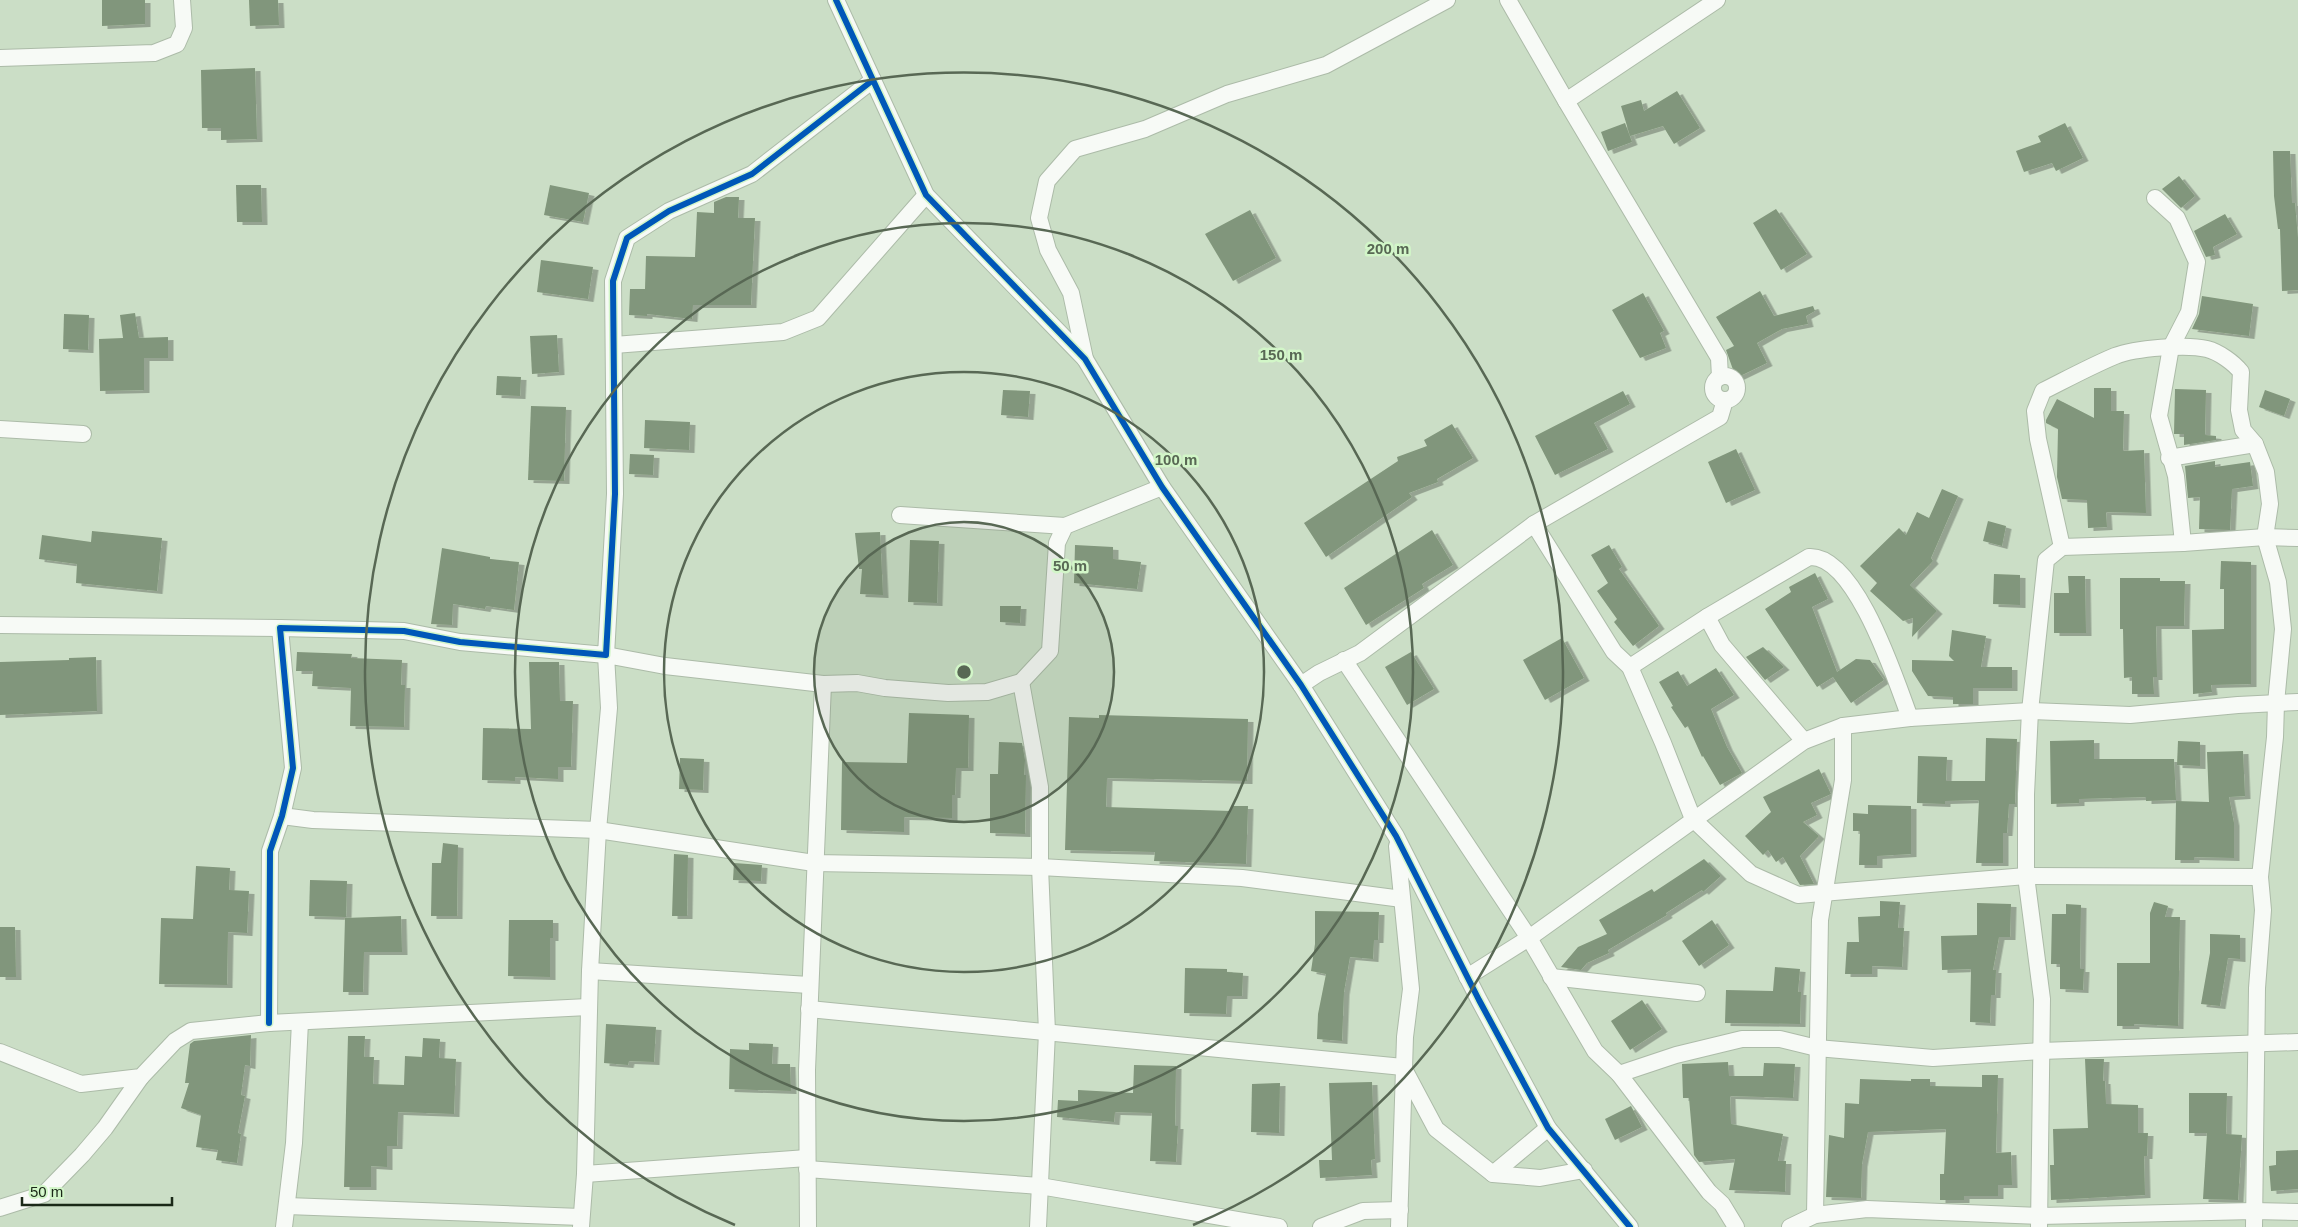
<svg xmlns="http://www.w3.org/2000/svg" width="2298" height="1227" viewBox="0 0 2298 1227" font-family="Arial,sans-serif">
<defs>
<filter id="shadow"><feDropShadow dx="5.5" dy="3" stdDeviation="0" flood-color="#0004"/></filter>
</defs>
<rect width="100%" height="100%" fill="#cbdec6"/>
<g fill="#81967b" filter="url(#shadow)">
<polygon points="102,0 145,0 145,24 102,26"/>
<polygon points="249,0 278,0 279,25 250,26"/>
<polygon points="255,68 257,139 221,140 221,128 202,128 201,70"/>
<polygon points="1677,91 1700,128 1674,144 1663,126 1630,136 1621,106 1641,100 1644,111"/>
<polygon points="1625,123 1632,142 1608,151 1601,132"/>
<polygon points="2065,123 2083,158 2056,171 2052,163 2024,172 2016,151 2041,142 2038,136"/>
<polygon points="2273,151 2290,151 2292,203 2295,203 2298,238 2298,290 2282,291 2280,229 2278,229 2274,196"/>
<polygon points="2179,176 2195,196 2181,208 2162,189"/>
<polygon points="236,185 261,185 262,222 237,222"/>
<polygon points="550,185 589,193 583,222 544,215"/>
<polygon points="726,197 739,197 738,218 755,218 751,305 693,305 692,319 647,314 647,316 629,315 630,289 645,289 646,256 695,257 697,212 714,213 714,202"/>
<polygon points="1776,209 1807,254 1781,270 1753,223"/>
<polygon points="1250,210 1276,258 1233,281 1205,234"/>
<polygon points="2225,214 2237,234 2213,247 2215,255 2206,257 2194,231"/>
<polygon points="541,260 593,267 588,299 537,292"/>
<polygon points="1760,291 1774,316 1813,306 1815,311 1806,316 1808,324 1782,329 1757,343 1767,363 1736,378 1726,350 1734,346 1716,317"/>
<polygon points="1643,293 1664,331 1660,333 1666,348 1640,358 1612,310"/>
<polygon points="2202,296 2253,304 2249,336 2192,329 2199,314"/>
<polygon points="135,313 139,338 168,337 168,358 144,358 144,390 100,391 99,339 123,338 120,315"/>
<polygon points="64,314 89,315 88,350 63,349"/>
<polygon points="557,335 559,372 532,374 530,336"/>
<polygon points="497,376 521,377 520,396 496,395"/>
<polygon points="2094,388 2111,388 2111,411 2124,411 2123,451 2144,450 2146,513 2106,512 2107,527 2088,528 2087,500 2062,499 2057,477 2058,429 2046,423 2046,420 2057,399 2094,418"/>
<polygon points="2175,389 2206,390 2205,435 2216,436 2216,440 2184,445 2184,434 2174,434"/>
<polygon points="1003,390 1030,391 1028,417 1001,415"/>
<polygon points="2265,390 2290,399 2284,416 2259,407"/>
<polygon points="1623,391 1630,404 1594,423 1608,449 1555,475 1535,436"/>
<polygon points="531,406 566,407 564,481 528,480"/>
<polygon points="645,420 690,422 689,450 644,448"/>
<polygon points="1452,424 1473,458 1437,479 1438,482 1409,493 1412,497 1326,557 1304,523 1398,461 1397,457 1427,446 1424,440"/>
<polygon points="1736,449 1755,490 1726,503 1708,462"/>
<polygon points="630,454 654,455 653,475 629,474"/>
<polygon points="2215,461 2215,467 2250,462 2253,486 2232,489 2230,530 2199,529 2200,497 2188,498 2185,466"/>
<polygon points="1942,489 1958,496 1931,558 1933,561 1910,585 1937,611 1912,637 1913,618 1903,621 1870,591 1877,583 1860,566 1899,528 1906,535 1917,512 1929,518"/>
<polygon points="1988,521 2006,526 2002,546 1983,541"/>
<polygon points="1432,530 1453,565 1422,584 1424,588 1366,625 1344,588"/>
<polygon points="92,531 162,538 157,591 76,583 77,564 39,559 42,535 91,542"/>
<polygon points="880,532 883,595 860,594 862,569 859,569 855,533"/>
<polygon points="910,540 939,541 937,603 908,602"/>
<polygon points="1075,545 1113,547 1113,559 1141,562 1137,589 1074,583"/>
<polygon points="1609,545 1622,567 1619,569 1659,626 1633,646 1614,622 1617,619 1597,591 1608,583 1591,555"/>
<polygon points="442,548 490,557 490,559 519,562 514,610 486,606 485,609 453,604 452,625 431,624"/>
<polygon points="2221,561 2251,562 2251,684 2211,685 2212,692 2193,694 2192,630 2224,629 2224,589 2220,589"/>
<polygon points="1815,573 1828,599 1812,607 1837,672 1856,659 1870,660 1884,680 1851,703 1833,677 1817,687 1765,609 1791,592 1789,587"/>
<polygon points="1994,574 2020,575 2020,605 1993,604"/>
<polygon points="2068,576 2085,576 2086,633 2054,633 2054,593 2069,593"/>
<polygon points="2120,578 2160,578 2160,581 2185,581 2184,626 2156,626 2157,677 2153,677 2154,694 2132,694 2132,677 2124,678 2123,629 2120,629"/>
<polygon points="1000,606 1021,606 1020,623 1000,622"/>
<polygon points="1952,630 1986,636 1981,667 2012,667 2012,688 1973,688 1973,704 1953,704 1953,697 1928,696 1912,671 1912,660 1954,661 1949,656"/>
<polygon points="1562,638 1584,678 1545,700 1523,660"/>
<polygon points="1763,647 1784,667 1765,680 1746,657"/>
<polygon points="297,652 352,654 351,658 402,660 401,685 405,685 404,727 350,726 351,688 312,686 313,671 296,671"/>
<polygon points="1411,652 1434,689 1407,705 1385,667"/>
<polygon points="96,657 97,711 0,715 0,662 69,660 69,658"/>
<polygon points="529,662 559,662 560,701 573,701 571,767 558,767 558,779 515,777 515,781 482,780 483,728 531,729"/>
<polygon points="1716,668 1734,695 1711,709 1727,747 1742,773 1720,785 1703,756 1702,757 1688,726 1685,728 1671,707 1673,706 1659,682 1678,671 1687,686"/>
<polygon points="909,713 969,715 968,768 956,768 955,795 952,795 952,818 904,817 904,832 841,830 842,762 907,763"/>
<polygon points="1099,715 1248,719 1247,781 1107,778 1106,807 1231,811 1232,806 1248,806 1246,864 1154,861 1155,852 1065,850 1069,717 1099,718"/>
<polygon points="1986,738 2017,739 2015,804 2009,804 2007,833 2003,833 2003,863 1976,863 1979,800 1945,801 1945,804 1917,803 1918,756 1947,757 1946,781 1985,781"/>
<polygon points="2094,740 2094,759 2174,759 2176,800 2146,801 2146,797 2079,799 2079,803 2051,804 2050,741"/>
<polygon points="2178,741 2200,742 2200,766 2177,765"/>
<polygon points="999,742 1022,743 1025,760 1024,775 1026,775 1025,834 990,833 990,774 998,774"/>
<polygon points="2243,751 2245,796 2229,797 2234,823 2234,858 2194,857 2194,860 2175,860 2176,801 2209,802 2207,752"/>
<polygon points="680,758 704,759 703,790 679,789"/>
<polygon points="1819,769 1831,794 1811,803 1817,815 1803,822 1819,836 1800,856 1814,884 1800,885 1783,857 1776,862 1768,850 1763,855 1745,836 1771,812 1763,797"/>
<polygon points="1868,805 1911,806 1911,854 1877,856 1877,865 1859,865 1860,831 1853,831 1853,813 1868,814"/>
<polygon points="443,843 458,845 457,916 431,916 432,863 441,863"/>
<polygon points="674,854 688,855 687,916 672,916"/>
<polygon points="1704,859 1721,876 1703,892 1702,890 1666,913 1667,915 1608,950 1609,953 1587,963 1581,970 1561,967 1578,947 1607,934 1599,920 1652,889 1654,892"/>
<polygon points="734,863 762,865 761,881 733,880"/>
<polygon points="196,866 230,868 229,890 249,891 247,933 228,932 227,985 159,984 161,918 193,919"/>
<polygon points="310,880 347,881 346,917 309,916"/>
<polygon points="1880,901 1900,902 1898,928 1904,928 1902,967 1872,966 1872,974 1845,974 1847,942 1859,942 1858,917 1880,916"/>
<polygon points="2154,902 2168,906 2165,917 2180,917 2178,1026 2134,1024 2134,1026 2117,1026 2117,963 2150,963 2150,913"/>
<polygon points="1977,903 2011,904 2010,937 1999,937 1993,970 1996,970 1995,995 1991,995 1990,1023 1970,1022 1971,969 1942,970 1941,936 1977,935"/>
<polygon points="2066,904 2081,905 2080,969 2084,969 2083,990 2060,989 2060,964 2051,964 2052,914 2066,914"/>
<polygon points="1315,911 1379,912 1378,940 1374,940 1373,959 1350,957 1344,992 1342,1041 1317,1039 1318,1014 1326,974 1311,971 1315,944"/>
<polygon points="401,916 402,952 364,952 363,992 343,992 345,918"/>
<polygon points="509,920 553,920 553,938 550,938 550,977 508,976"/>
<polygon points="1712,920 1729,945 1699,966 1682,941"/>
<polygon points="0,927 15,927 16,977 0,977"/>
<polygon points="2210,934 2240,935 2240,959 2228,958 2220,1006 2201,1004 2210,953"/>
<polygon points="1775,967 1800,969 1798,992 1801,992 1800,1024 1725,1023 1726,990 1773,991"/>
<polygon points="1185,968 1227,969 1227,972 1243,973 1242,996 1227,996 1226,1014 1184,1013"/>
<polygon points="1642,1000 1662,1029 1630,1050 1611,1021"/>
<polygon points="606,1024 656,1027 654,1062 629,1061 628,1065 604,1063"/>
<polygon points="251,1035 250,1066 245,1065 241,1095 245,1096 238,1133 241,1134 237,1163 216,1160 218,1150 196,1147 201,1115 181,1108 189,1083 185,1083 190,1044 194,1041"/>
<polygon points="348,1036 365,1036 364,1057 374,1057 373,1084 404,1085 405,1056 422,1057 423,1038 440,1039 439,1058 456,1059 454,1114 398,1112 397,1146 387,1146 387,1167 371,1166 371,1187 344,1187"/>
<polygon points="749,1043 773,1044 772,1064 790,1064 791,1091 729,1089 730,1049 749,1050"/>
<polygon points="2085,1059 2104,1059 2103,1081 2105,1081 2106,1104 2138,1105 2138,1133 2148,1133 2147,1156 2144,1156 2145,1195 2051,1200 2050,1165 2054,1165 2053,1129 2088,1128"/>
<polygon points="1728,1062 1729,1076 1763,1076 1764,1063 1795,1064 1793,1098 1730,1096 1731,1124 1783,1134 1778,1161 1786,1161 1785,1192 1729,1190 1735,1159 1699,1162 1694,1155 1689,1098 1683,1098 1682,1064"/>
<polygon points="1134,1065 1176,1066 1175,1126 1178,1126 1176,1162 1150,1161 1152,1113 1115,1112 1114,1122 1057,1117 1058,1100 1078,1101 1078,1090 1133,1093"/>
<polygon points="1982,1075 1998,1075 1996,1153 2011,1152 2012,1185 1998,1185 1998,1196 1964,1196 1964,1200 1940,1200 1940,1174 1944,1174 1946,1129 1868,1132 1862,1164 1861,1198 1826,1197 1829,1135 1844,1138 1845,1103 1859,1104 1860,1079 1911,1081 1911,1079 1930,1079 1930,1086 1982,1087"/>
<polygon points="1372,1082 1375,1159 1371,1160 1372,1175 1320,1178 1319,1160 1332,1160 1329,1083"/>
<polygon points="1280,1083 1279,1133 1251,1132 1252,1084"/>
<polygon points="2189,1093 2227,1093 2226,1134 2242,1135 2238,1200 2203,1199 2207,1133 2189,1133"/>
<polygon points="1631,1106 1642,1127 1615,1140 1605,1119"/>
<polygon points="2298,1150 2298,1189 2271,1191 2269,1166 2276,1165 2276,1151"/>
</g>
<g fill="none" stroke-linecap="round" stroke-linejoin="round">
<g stroke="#acbba8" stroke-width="18">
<g id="minor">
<polyline points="836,0 926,195 1085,359 1162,487 1301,685 1396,836 1479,1000 1548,1128 1630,1227"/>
<polyline points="1508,0 1566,101 1719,358 1720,377"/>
<polyline points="0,58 154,53 177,44 184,28 182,0"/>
<polyline points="1566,101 1717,0"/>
<polyline points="2155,198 2177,218 2197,262 2189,312 2171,347 2159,416 2176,476 2183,543"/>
<polyline points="614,345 783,332 818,318 926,195"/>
<polyline points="1085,359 1071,293 1048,250 1039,218 1047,181 1075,149 1145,129 1227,94 1326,65 1447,0"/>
<circle cx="1725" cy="388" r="12"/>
<polyline points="0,429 83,434"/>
<polyline points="2169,458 2255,444"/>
<polyline points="900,515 1065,526"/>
<polyline points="1534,524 1720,417 1725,400"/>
<path d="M2062,547l-24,-108 -3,-28 8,-20c24,-12 48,-25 72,-35 20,-8 72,-12 92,-7 12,3 27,14 34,23l-2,38 4,20 12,14 11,28 4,32 -5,33 13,45 5,47 -7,74 -1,34 -15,140 3,33 -6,78 -3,239"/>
<polyline points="1707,617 1722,645 1804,741"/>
<polyline points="0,625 280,628"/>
<polyline points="1344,660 1529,938 1595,1051 1619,1074 1709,1192 1722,1204 1736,1227"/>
<path d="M1630,667l77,-50 102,-60c47,-3 87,124 101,161"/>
<polyline points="1021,682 1040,787 1040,867 1047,1032 1038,1227"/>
<polyline points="1301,685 1319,673 1360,653 1534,524 1614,652 1630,667 1663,743 1693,819 1751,874 1798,895 2026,876 2260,877"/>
<polyline points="282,816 313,820 598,830 814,863 1040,867 1242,878 1402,899"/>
<polyline points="1397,846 1411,989 1405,1037 1399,1227"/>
<polyline points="590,971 809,985"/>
<polyline points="1467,977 1529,938 1804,741 1843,726 1910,718 2030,711 2130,715 2238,705 2298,702"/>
<polyline points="1551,977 1697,993"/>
<polyline points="809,1009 1403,1067 1436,1129 1493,1174 1540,1178 1584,1170"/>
<polyline points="269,1023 270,851 282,816 293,768 280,628 404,631 460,642 606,655 615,494 613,281 627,238 669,211 752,174 873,80"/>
<polyline points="0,1052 81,1084 141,1077 175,1041 191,1031 269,1023 588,1007"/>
<polyline points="1619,1074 1676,1055 1742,1039 1780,1039 1817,1048 1933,1058 2041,1051 2298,1042"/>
<polyline points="807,1169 1040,1186 1279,1227"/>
<polyline points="585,1174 807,1158"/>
<polyline points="1493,1174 1548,1128"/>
<polyline points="287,1206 581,1217"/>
<polyline points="0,1208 44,1194 82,1155 105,1128 141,1077"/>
<polyline points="1815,1215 1820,920 1843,780 1843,726"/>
<polyline points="284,1227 294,1143 300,1022"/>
<polyline points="581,1227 585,1174 590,971 598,830 609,708 606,655 665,666 823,684 857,683 885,688 948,693 987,692 1021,682 1050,651 1057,543 1065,526 1162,487"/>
<polyline points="808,1227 807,1070 823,684"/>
<polyline points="1321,1227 1363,1211 1400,1210"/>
<polyline points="1790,1227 1815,1215 1867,1209 2040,1216 2253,1211 2298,1212"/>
<polyline points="2039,1227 2042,999 2026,876 2026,794 2030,711 2046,560 2062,547 2183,543 2265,537 2298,538"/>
</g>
</g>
<use href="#minor" stroke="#f7faf6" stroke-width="16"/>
<g stroke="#d2f6c8" stroke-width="9">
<g id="cycleway">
<polyline points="836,0 926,195 1085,359 1162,487 1301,685 1396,836 1479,1000 1548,1128 1630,1227"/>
<polyline points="269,1023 270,851 282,816 293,768 280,628 404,631 460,642 606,655 615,494 613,281 627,238 669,211 752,174 873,80"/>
</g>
</g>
<use href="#cycleway" stroke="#0057b8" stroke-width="6"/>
</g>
<circle cx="964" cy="672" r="150" fill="#586854" fill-opacity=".12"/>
<g fill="none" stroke="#586854" stroke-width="2.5">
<circle cx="964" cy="672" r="150"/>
<circle cx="964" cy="672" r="300"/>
<circle cx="964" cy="672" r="449"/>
<path d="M735 1225A599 599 0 1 1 1193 1225"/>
</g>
<circle cx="964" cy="672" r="8" fill="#586854" stroke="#d2f6c8" stroke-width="2.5"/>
<g font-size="15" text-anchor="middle" font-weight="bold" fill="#586854" stroke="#d2f6c8" stroke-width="5" stroke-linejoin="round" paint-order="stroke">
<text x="1388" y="254">200 m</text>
<text x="1281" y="360">150 m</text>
<text x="1176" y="465">100 m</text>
<text x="1070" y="571">50 m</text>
</g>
<path d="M22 1197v8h150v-8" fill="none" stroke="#1a2817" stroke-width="2.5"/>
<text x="30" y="1197" font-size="15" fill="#1a2817" stroke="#d2f6c8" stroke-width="4" paint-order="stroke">50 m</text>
</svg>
